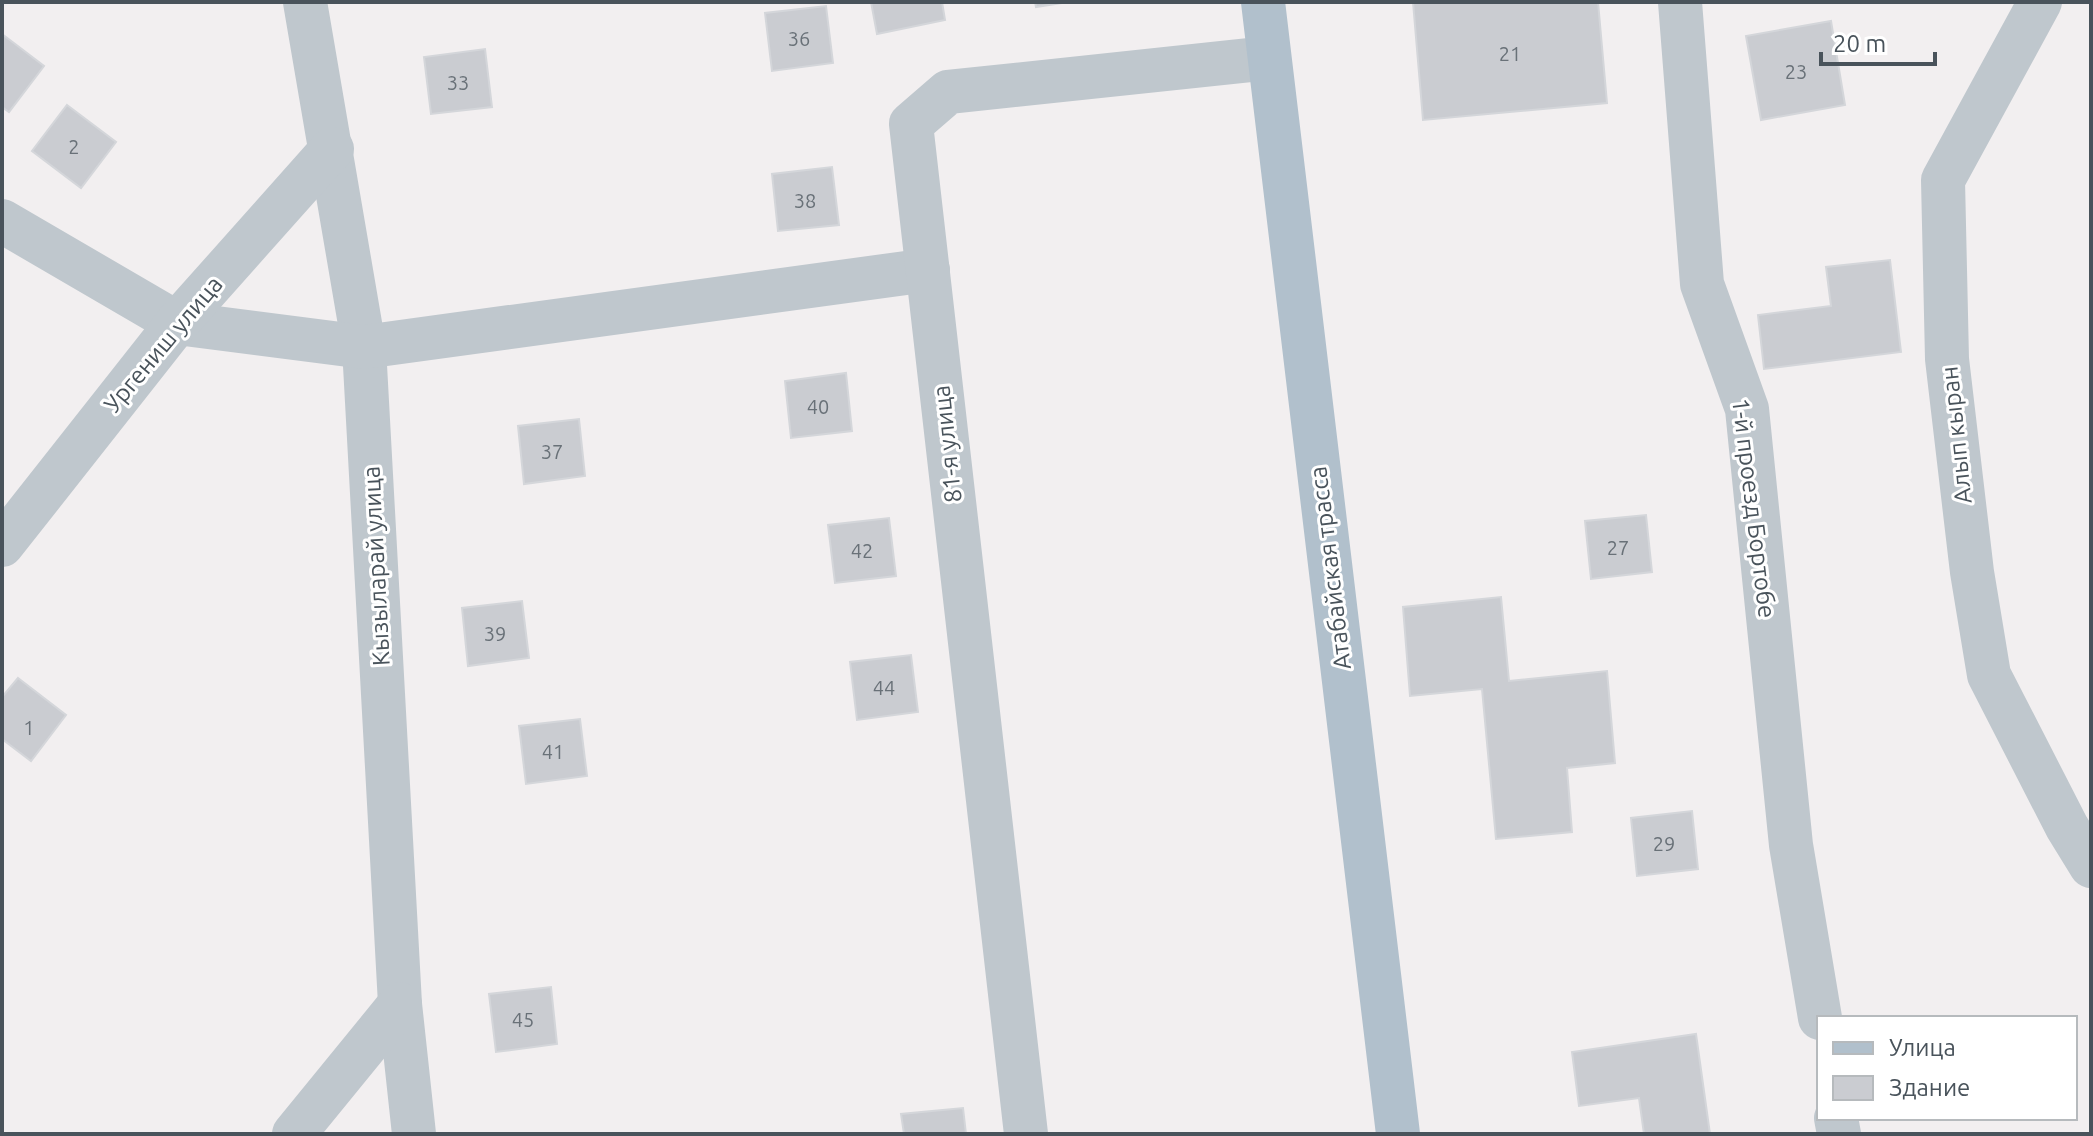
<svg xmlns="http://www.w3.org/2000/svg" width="2093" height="1136" viewBox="0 0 2093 1136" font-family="Ubuntu,sans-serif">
<rect width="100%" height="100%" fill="#f2eff0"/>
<g fill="#caccd1" stroke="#d4d6da" stroke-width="2">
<polygon points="871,2 942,2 945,20 877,34"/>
<polygon points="1035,2 1068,2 1036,7"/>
<polygon points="1413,2 1598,2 1607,103 1423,120"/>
<polygon points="826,6 833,63 772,71 765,13"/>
<polygon points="1831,21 1845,105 1761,120 1746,36"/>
<polygon points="2,34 44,66 9,112 2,107"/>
<polygon points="485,49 492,107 431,114 424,57"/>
<polygon points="67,105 116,142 81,188 32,151"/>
<polygon points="832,167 839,225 778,231 772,174"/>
<polygon points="1890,260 1901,352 1764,369 1758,315 1831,306 1826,267"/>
<polygon points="846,373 852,431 791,438 785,381"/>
<polygon points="579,419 585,476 524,484 518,426"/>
<polygon points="1646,515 1652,572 1591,579 1585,521"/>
<polygon points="889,518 896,576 835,583 828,525"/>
<polygon points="1501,597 1509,681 1607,671 1615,763 1567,768 1572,832 1496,839 1482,689 1410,696 1403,607"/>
<polygon points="522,601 529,658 468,666 462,608"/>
<polygon points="911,655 918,712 857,720 850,662"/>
<polygon points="18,678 66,715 31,761 2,739 2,697"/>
<polygon points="580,719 587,776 526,784 519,726"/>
<polygon points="1692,811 1698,869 1637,876 1631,818"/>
<polygon points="551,987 557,1044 496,1052 489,994"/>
<polygon points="1696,1034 1710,1134 1644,1134 1639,1098 1579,1106 1572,1052"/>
<polygon points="963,1108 966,1134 904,1134 901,1114"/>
</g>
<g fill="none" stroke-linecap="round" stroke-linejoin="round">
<g stroke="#bfc7cd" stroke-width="44">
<polyline points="305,2 364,347 400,1004 414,1134"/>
<polyline points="1680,2 1702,284 1747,409 1791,845 1820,1018"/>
<polyline points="2040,2 1943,180 1947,359 1972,572 1989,675 2067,827 2091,866"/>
<polyline points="2,221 177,323 364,347 928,270"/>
<polyline points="2,545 177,323 332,149"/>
<polyline points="1836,1118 1839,1134"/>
<polyline points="294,1134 400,1004"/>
<polyline points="1026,1134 911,124 948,92 1269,58"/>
</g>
<polyline stroke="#b1c0cc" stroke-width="44" points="1263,2 1398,1134"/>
</g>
<g text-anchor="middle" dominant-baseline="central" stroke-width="6" stroke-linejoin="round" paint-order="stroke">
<g font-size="20" fill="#697178">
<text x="799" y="38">36</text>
<text x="1510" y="53">21</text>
<text x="1796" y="71">23</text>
<text x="458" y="82">33</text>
<text x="74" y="146">2</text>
<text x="805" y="200">38</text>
<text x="818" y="406">40</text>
<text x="552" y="451">37</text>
<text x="1618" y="547">27</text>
<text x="862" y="550">42</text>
<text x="495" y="633">39</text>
<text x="884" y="687">44</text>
<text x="29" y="727">1</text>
<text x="553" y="751">41</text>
<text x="1664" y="843">29</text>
<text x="523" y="1019">45</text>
</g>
<g font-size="24" fill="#49535b" stroke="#fff">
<text transform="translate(163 344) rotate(-50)">Ургениш улица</text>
<text transform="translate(1956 435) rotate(-96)">Алып кыран</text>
<text transform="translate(947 444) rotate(-96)">81-я улица</text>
<text transform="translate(1754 508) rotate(83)">1-й проезд Бортобе</text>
<text transform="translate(376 566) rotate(-93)">Кызыларай улица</text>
<text transform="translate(1330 568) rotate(-97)">Атабайская трасса</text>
</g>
</g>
<rect width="2093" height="1136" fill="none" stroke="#49535b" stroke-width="8"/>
<rect x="1817" y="1016" width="260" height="104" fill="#ffffff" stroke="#b6babd" stroke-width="2"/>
<rect x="1833" y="1042" width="40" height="12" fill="#b1c0cc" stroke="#b6babd" stroke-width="2"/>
<text x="1889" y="1056" font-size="24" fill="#49535b">Улица</text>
<rect x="1833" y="1076" width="40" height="24" fill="#caccd1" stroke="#b6babd" stroke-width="2"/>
<text x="1889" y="1096" font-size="24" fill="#49535b">Здание</text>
<path d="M1821 52v12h114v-12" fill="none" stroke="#49535b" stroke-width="4"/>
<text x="1833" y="52" font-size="24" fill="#49535b" stroke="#ffffff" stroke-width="6" paint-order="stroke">20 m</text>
</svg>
